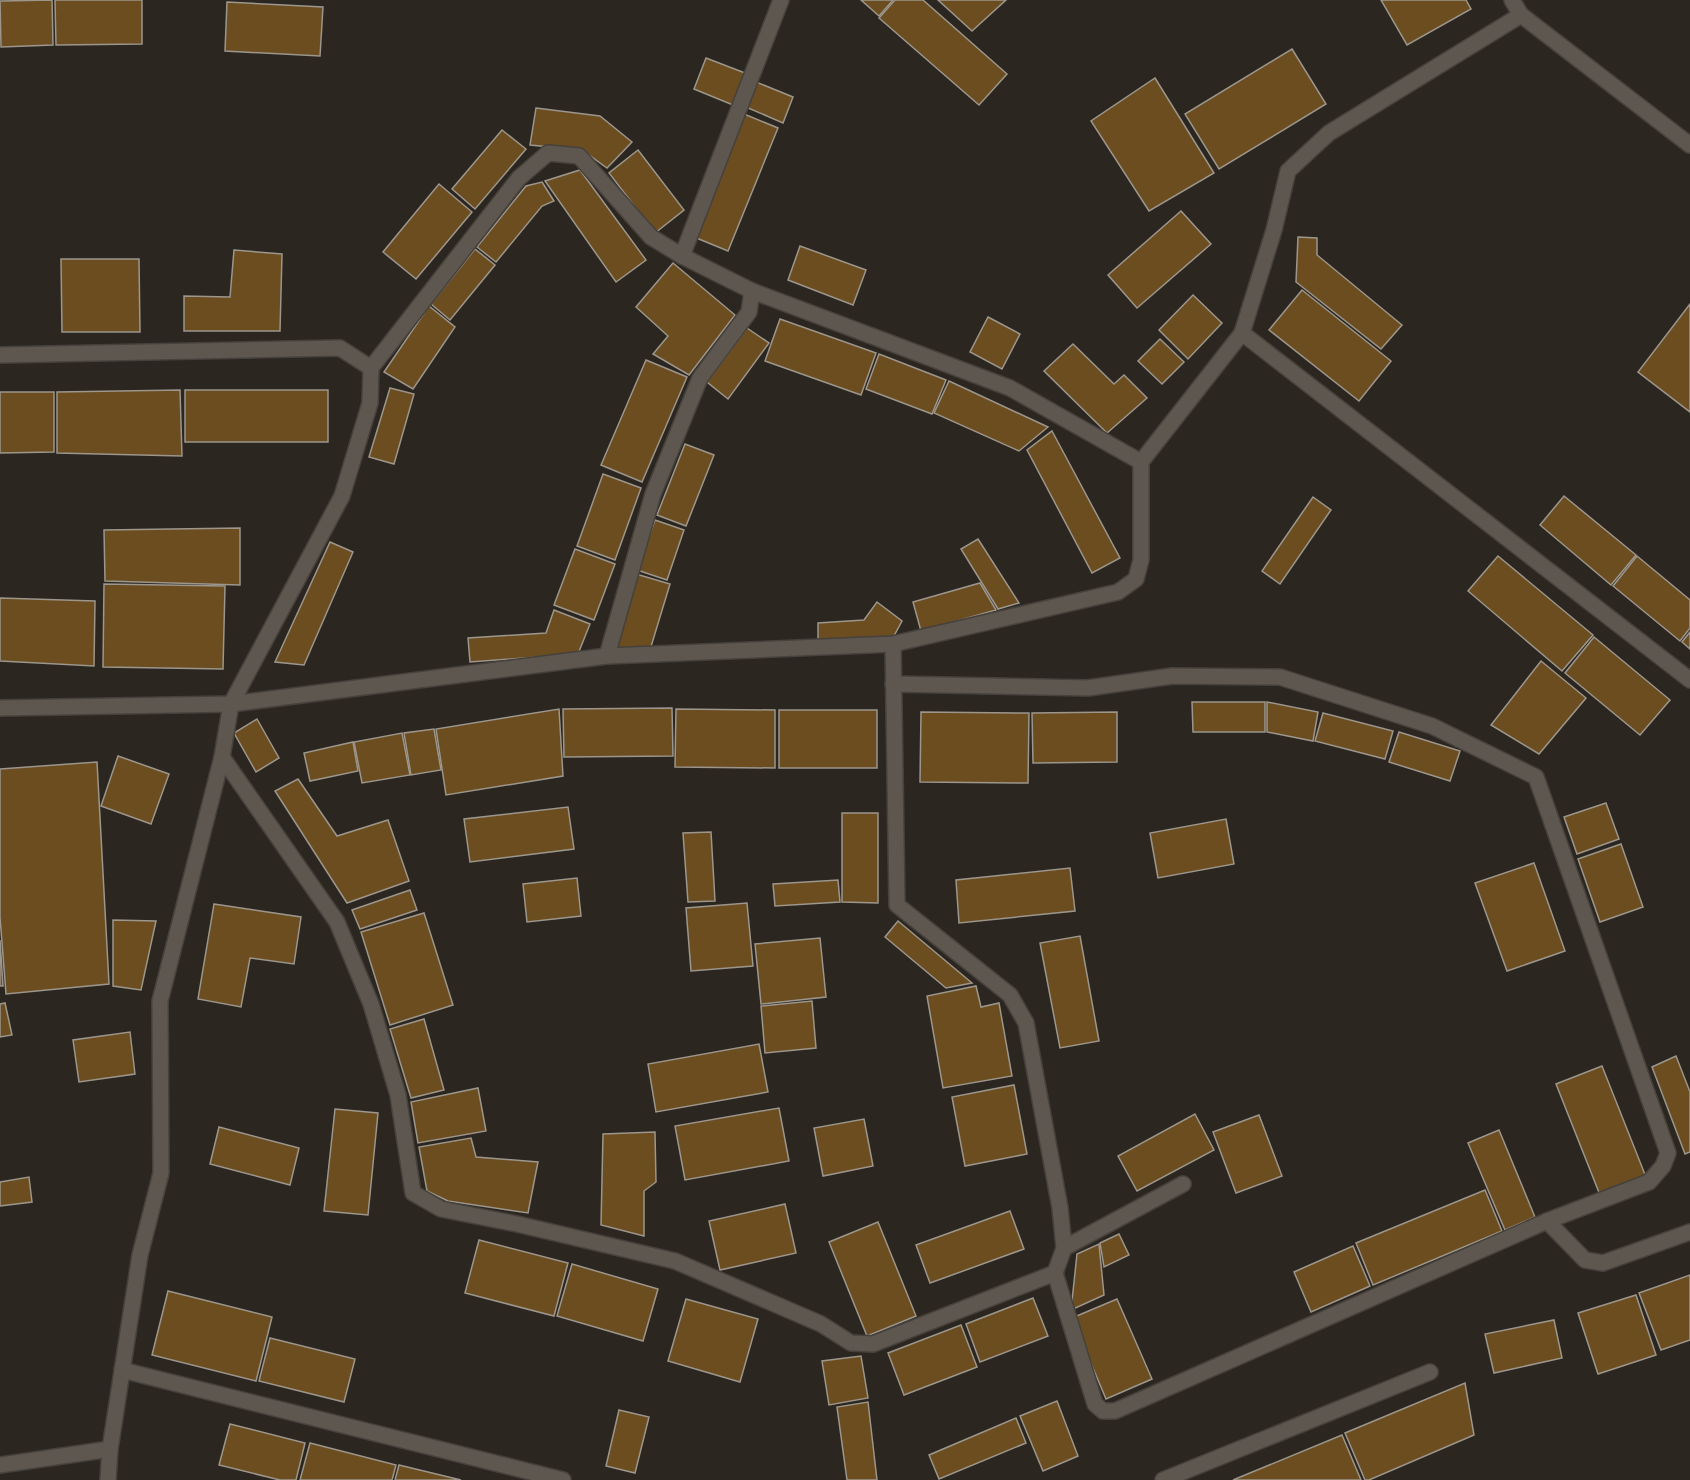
<svg xmlns="http://www.w3.org/2000/svg" width="1690" height="1480" viewBox="0 0 1690 1480" font-family="'Varela Round',sans-serif">
<rect width="100%" height="100%" fill="#2b261f"/>
<g fill="#6b4d20" stroke="#9c968d" stroke-width="1.5">
<polygon points="52,0 53,45 1,47 0,1"/>
<polygon points="55,0 142,0 142,44 56,45"/>
<polygon points="861,0 893,0 879,16"/>
<polygon points="895,0 923,0 1007,74 979,105 879,18"/>
<polygon points="938,0 1006,0 972,31"/>
<polygon points="1381,0 1466,0 1471,9 1407,45"/>
<polygon points="227,2 323,7 320,56 225,51"/>
<polygon points="1292,49 1326,104 1219,169 1185,114"/>
<polygon points="706,58 745,73 733,105 694,89"/>
<polygon points="1155,78 1214,173 1149,211 1091,121"/>
<polygon points="756,82 793,97 783,123 746,107"/>
<polygon points="536,108 600,116 632,142 607,168 582,150 530,145"/>
<polygon points="744,114 778,128 728,251 694,237"/>
<polygon points="502,130 526,149 475,209 452,189"/>
<polygon points="638,150 684,210 655,233 609,173"/>
<polygon points="580,170 646,260 616,282 545,181"/>
<polygon points="542,182 554,201 542,206 496,262 477,247 526,186"/>
<polygon points="439,184 472,212 416,279 383,252"/>
<polygon points="1181,211 1211,244 1137,308 1108,275"/>
<polygon points="1298,237 1317,238 1317,255 1402,325 1381,349 1296,282"/>
<polygon points="800,246 866,270 853,305 788,280"/>
<polygon points="475,249 495,265 450,320 431,304"/>
<polygon points="234,250 282,254 280,331 184,331 184,296 230,297"/>
<polygon points="61,259 139,259 140,332 62,332"/>
<polygon points="673,263 735,315 689,375 653,354 668,336 636,307"/>
<polygon points="1302,290 1391,361 1359,401 1269,330"/>
<polygon points="1193,295 1222,323 1188,359 1159,330"/>
<polygon points="1690,304 1690,412 1638,372"/>
<polygon points="429,306 455,327 413,389 384,372"/>
<polygon points="988,317 1020,334 1002,369 970,352"/>
<polygon points="780,319 876,353 861,395 765,361"/>
<polygon points="747,328 769,343 728,399 707,382"/>
<polygon points="1160,339 1184,362 1162,384 1138,361"/>
<polygon points="1073,344 1114,384 1124,375 1147,398 1107,433 1044,371"/>
<polygon points="879,354 946,380 932,414 866,389"/>
<polygon points="646,360 687,377 642,482 601,465"/>
<polygon points="949,381 1048,427 1019,451 934,413"/>
<polygon points="390,388 414,394 394,464 369,457"/>
<polygon points="180,390 182,456 57,453 57,392"/>
<rect x="185" y="390" width="143" height="52"/>
<polygon points="0,392 54,392 54,452 0,453"/>
<polygon points="1052,431 1120,558 1092,573 1027,450"/>
<polygon points="685,444 714,455 686,526 657,515"/>
<polygon points="603,474 641,488 615,560 577,546"/>
<polygon points="1564,496 1636,555 1611,585 1540,525"/>
<polygon points="1313,497 1331,510 1280,584 1262,571"/>
<polygon points="655,520 684,530 667,580 637,570"/>
<polygon points="240,528 240,585 105,581 104,530"/>
<polygon points="978,539 1019,603 998,609 961,549"/>
<polygon points="330,542 353,552 304,665 275,662"/>
<polygon points="575,549 615,564 594,620 554,605"/>
<polygon points="1498,556 1593,635 1562,671 1468,591"/>
<polygon points="1637,556 1690,600 1690,628 1680,641 1613,586"/>
<polygon points="636,574 670,584 650,650 614,649"/>
<polygon points="980,583 996,610 921,631 913,602"/>
<polygon points="104,584 225,586 223,669 103,667"/>
<polygon points="0,598 95,601 94,666 0,661"/>
<polygon points="877,602 902,621 888,647 818,646 818,623 864,620"/>
<polygon points="554,610 590,624 578,654 470,662 468,638 546,633"/>
<polygon points="1690,632 1690,649 1682,642"/>
<polygon points="1594,637 1670,700 1640,735 1565,673"/>
<polygon points="1541,661 1586,698 1539,754 1491,725"/>
<polygon points="1192,702 1265,702 1265,732 1193,732"/>
<polygon points="1267,702 1318,712 1313,741 1267,732"/>
<polygon points="672,708 673,756 564,757 563,709"/>
<polygon points="559,709 563,776 446,795 436,729"/>
<polygon points="676,709 775,710 775,768 675,767"/>
<rect x="779" y="710" width="98" height="58"/>
<polygon points="921,712 1029,713 1028,783 920,782"/>
<polygon points="1117,712 1117,762 1033,763 1032,713"/>
<polygon points="1323,713 1393,731 1385,759 1315,741"/>
<polygon points="257,719 279,758 256,772 234,733"/>
<polygon points="434,729 441,770 411,775 404,733"/>
<polygon points="1399,732 1460,751 1450,781 1389,762"/>
<polygon points="402,733 410,775 362,783 354,742"/>
<polygon points="353,742 358,771 310,781 304,753"/>
<polygon points="118,756 169,774 151,824 101,806"/>
<polygon points="97,762 109,984 6,994 0,917 0,769"/>
<polygon points="298,779 337,836 388,820 409,881 347,903 275,791"/>
<polygon points="1606,803 1619,839 1577,854 1564,817"/>
<polygon points="568,807 574,849 470,862 464,819"/>
<polygon points="842,813 878,813 878,903 842,902"/>
<polygon points="1226,819 1234,864 1158,878 1150,833"/>
<polygon points="711,832 715,901 688,902 683,833"/>
<polygon points="1621,844 1643,907 1600,922 1578,859"/>
<polygon points="1534,863 1565,951 1507,971 1475,883"/>
<polygon points="1070,868 1075,911 959,923 956,880"/>
<polygon points="577,878 581,916 527,922 523,884"/>
<polygon points="838,880 840,902 775,906 773,884"/>
<polygon points="410,890 417,910 360,929 352,910"/>
<polygon points="747,903 753,966 691,971 686,908"/>
<polygon points="214,904 301,917 294,964 250,958 241,1007 198,999"/>
<polygon points="424,913 453,1005 390,1025 361,932"/>
<polygon points="113,920 156,921 141,990 113,986"/>
<polygon points="898,921 972,983 946,988 885,937"/>
<polygon points="1080,936 1099,1041 1060,1048 1040,943"/>
<polygon points="820,938 826,997 761,1004 755,944"/>
<polygon points="0,940 3,986 0,986"/>
<polygon points="976,986 981,1007 999,1003 1012,1076 943,1088 927,996"/>
<polygon points="812,1001 816,1048 765,1053 761,1006"/>
<polygon points="5,1003 12,1035 0,1037 0,1004"/>
<polygon points="424,1019 444,1090 411,1098 390,1029"/>
<polygon points="130,1032 135,1074 79,1082 73,1040"/>
<polygon points="759,1044 768,1092 656,1112 648,1064"/>
<polygon points="1676,1056 1690,1092 1690,1152 1685,1154 1652,1067"/>
<polygon points="1602,1066 1646,1177 1600,1195 1556,1084"/>
<polygon points="1014,1085 1027,1154 965,1166 952,1097"/>
<polygon points="478,1088 486,1131 418,1143 411,1102"/>
<polygon points="779,1108 789,1161 685,1180 675,1126"/>
<polygon points="335,1109 378,1113 368,1215 324,1211"/>
<polygon points="1195,1114 1214,1150 1137,1191 1118,1156"/>
<polygon points="1259,1115 1282,1176 1236,1193 1213,1132"/>
<polygon points="864,1119 873,1166 823,1176 814,1128"/>
<polygon points="219,1127 299,1148 290,1185 210,1164"/>
<polygon points="1499,1130 1535,1217 1505,1230 1468,1143"/>
<polygon points="655,1132 656,1182 644,1191 644,1236 601,1225 603,1134"/>
<polygon points="471,1138 476,1157 538,1162 528,1213 448,1201 427,1191 419,1147"/>
<polygon points="29,1177 32,1202 0,1206 0,1182"/>
<polygon points="1485,1190 1502,1231 1373,1285 1356,1243"/>
<polygon points="785,1204 796,1253 720,1270 709,1221"/>
<polygon points="1010,1211 1024,1249 930,1283 916,1245"/>
<polygon points="878,1222 916,1316 867,1336 829,1242"/>
<polygon points="1119,1234 1129,1255 1104,1267 1100,1243"/>
<polygon points="479,1240 568,1263 554,1316 465,1293"/>
<polygon points="1099,1244 1104,1295 1071,1310 1077,1254"/>
<polygon points="1353,1246 1370,1286 1311,1312 1294,1272"/>
<polygon points="572,1264 658,1289 643,1341 557,1316"/>
<polygon points="1690,1275 1690,1340 1661,1350 1639,1293"/>
<polygon points="168,1291 272,1317 256,1381 152,1355"/>
<polygon points="1636,1295 1656,1355 1598,1374 1578,1313"/>
<polygon points="1033,1298 1048,1336 980,1362 966,1324"/>
<polygon points="686,1299 758,1319 740,1382 668,1361"/>
<polygon points="1117,1299 1152,1379 1106,1399 1072,1318"/>
<polygon points="1554,1320 1562,1358 1494,1373 1485,1334"/>
<polygon points="961,1325 977,1367 904,1395 888,1353"/>
<polygon points="270,1338 355,1359 344,1402 259,1381"/>
<polygon points="861,1356 868,1398 829,1405 822,1361"/>
<polygon points="1465,1383 1474,1435 1369,1480 1365,1480 1345,1433"/>
<polygon points="1057,1401 1078,1456 1043,1471 1020,1416"/>
<polygon points="868,1402 877,1480 847,1480 837,1407"/>
<polygon points="619,1410 649,1417 635,1473 606,1466"/>
<polygon points="1016,1418 1026,1443 939,1479 929,1455"/>
<polygon points="230,1424 305,1443 296,1480 280,1480 219,1465"/>
<polygon points="1342,1435 1361,1480 1233,1480"/>
<polygon points="310,1443 396,1465 392,1480 300,1480"/>
<polygon points="399,1465 461,1480 395,1480"/>
</g>
<g fill="none" stroke-linecap="round" stroke-linejoin="round">
<g stroke="#46413c" stroke-width="18">
<polyline id="lane" points="1163,1480 1430,1372"/>
</g>
<g stroke="#46413c" stroke-width="18">
<g id="street">
<polyline points="1512,0 1521,15 1690,145"/>
<polyline points="682,256 781,0"/>
<polyline points="1242,333 1690,680"/>
<polyline points="0,355 340,348 371,368"/>
<polyline points="893,644 897,905 1010,995 1026,1023 1060,1208 1064,1248"/>
<polyline points="607,656 653,494 700,378 749,312 752,291"/>
<polyline points="893,684 1088,688 1172,676 1280,677 1432,726 1536,777 1668,1153 1663,1166 1649,1182 1547,1221 1115,1411 1103,1411 1095,1404 1055,1273"/>
<polyline points="0,708 231,704 607,656 893,644 1118,592 1136,579 1141,560 1141,462 1242,333 1274,230 1288,171 1329,133 1521,15"/>
<polyline points="222,757 337,922 371,1004 398,1095 413,1193 441,1209 517,1224 675,1261 821,1324 851,1343 873,1344 1055,1273 1064,1248 1183,1184"/>
<polyline points="1547,1221 1585,1260 1603,1263 1690,1232"/>
<polyline points="122,1370 563,1480"/>
<polyline points="0,1465 110,1449"/>
<polyline points="108,1480 110,1449 140,1255 161,1173 160,1001 222,757 231,704 342,496 370,403 371,368 519,178 548,153 579,156 651,237 682,256 752,291 1010,388 1141,462"/>
</g>
</g>
<use href="#lane" stroke="#5d574f" stroke-width="15"/>
<use href="#street" stroke="#5d574f" stroke-width="15"/>
</g>
</svg>
